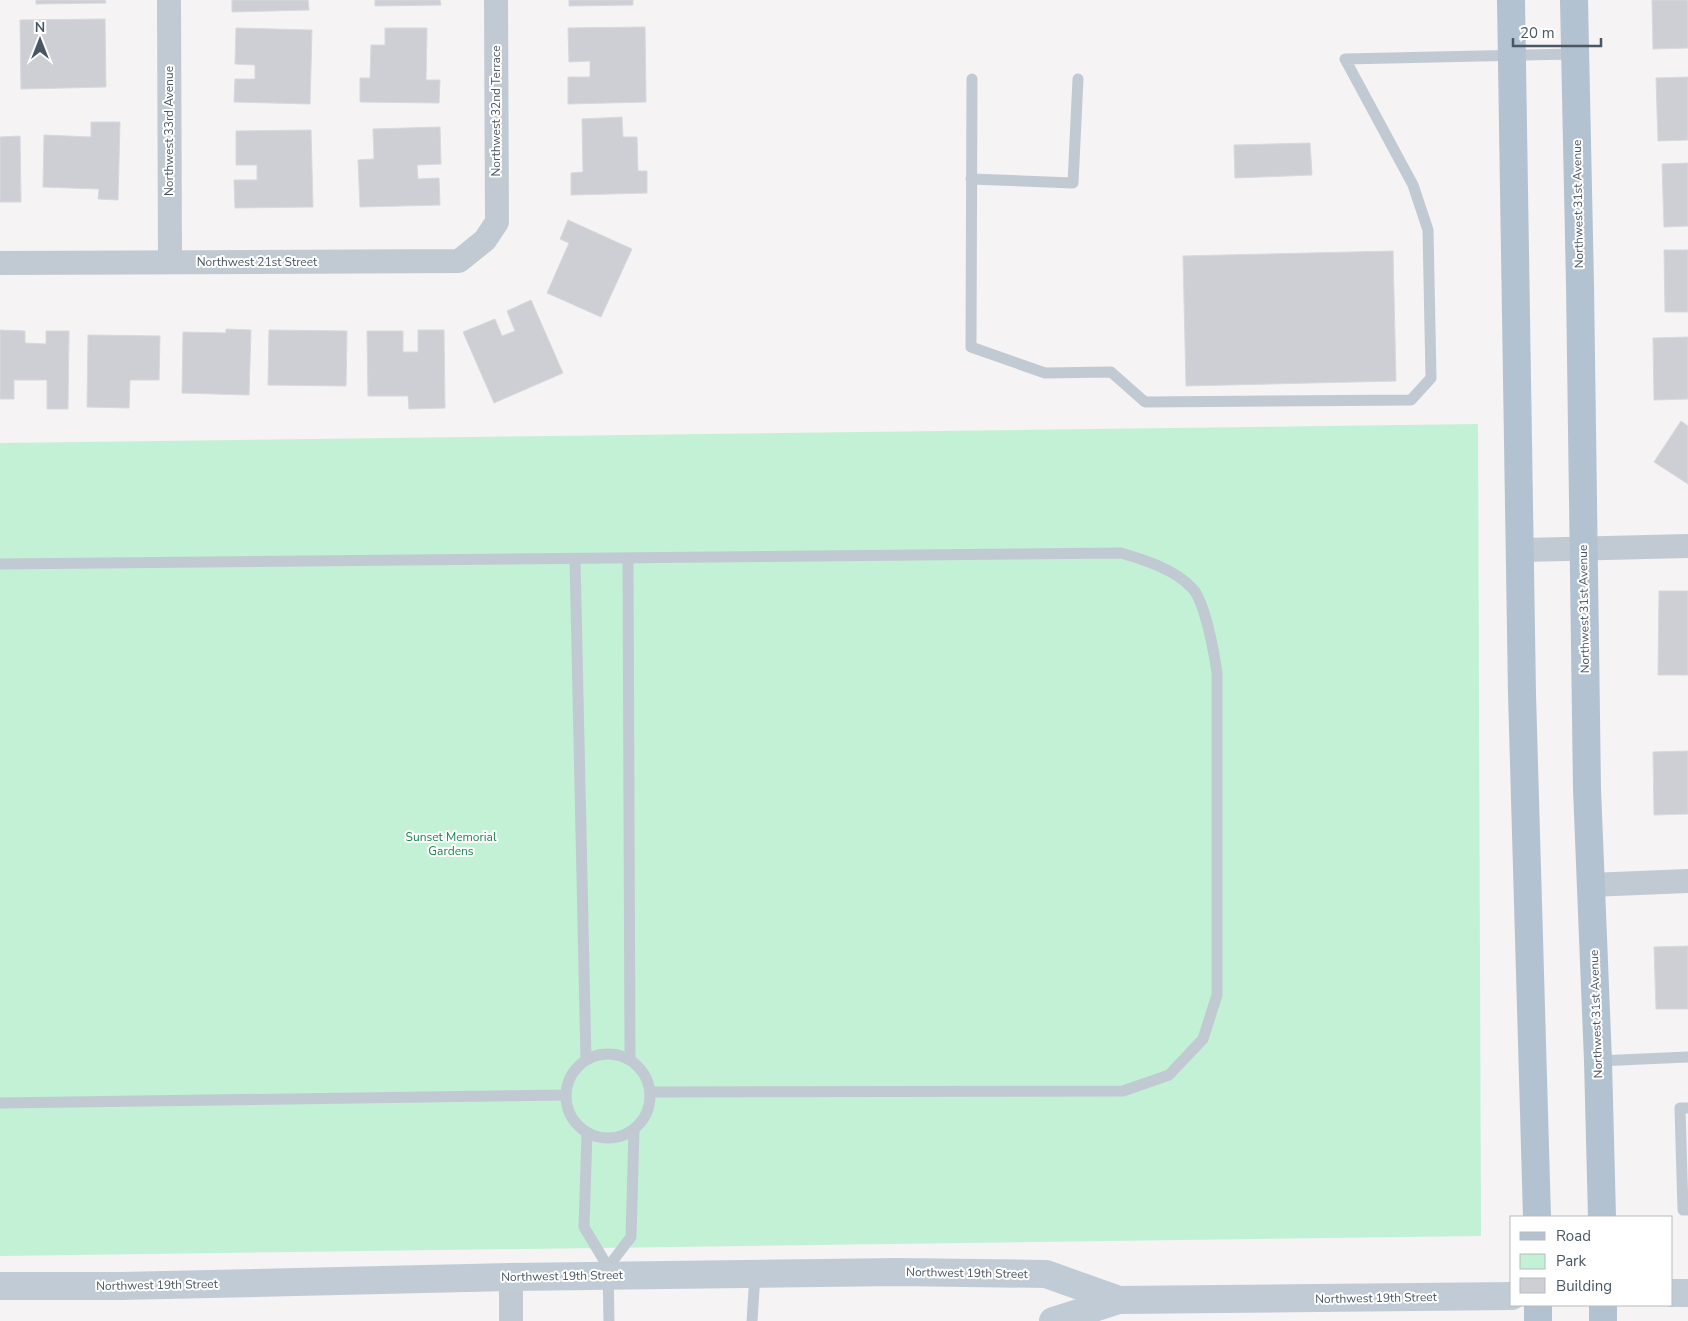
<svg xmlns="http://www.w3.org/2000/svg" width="1688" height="1321" viewBox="0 0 1688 1321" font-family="'Nunito Sans',sans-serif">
<rect width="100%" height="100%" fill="#f5f3f3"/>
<polygon fill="#c3f1d5" points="1478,424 1481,1236 0,1256 0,443"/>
<g fill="#cdcfd5" stroke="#d7d9de">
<polygon points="36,0 105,0 106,3 36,4"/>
<polygon points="232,0 308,0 309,10 232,12"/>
<polygon points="375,0 440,0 441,5 375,6"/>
<polygon points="569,0 633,0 633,5 569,6"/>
<polygon points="1652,0 1688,0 1688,48 1653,49"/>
<polygon points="105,19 106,87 21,89 20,20"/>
<polygon points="645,27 646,102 568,104 568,77 590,77 590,61 569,62 568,28"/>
<polygon points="236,28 312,30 310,104 234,102 235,79 255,79 255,65 235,64"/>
<polygon points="385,28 427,28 426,80 440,80 439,103 360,102 360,78 370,78 371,45 385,45"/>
<polygon points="1688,77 1688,140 1658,141 1656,78"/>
<polygon points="622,117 623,137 637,137 638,171 647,171 647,193 571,195 571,173 583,172 582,119"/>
<polygon points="91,122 120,122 118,200 98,199 99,189 43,187 44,135 91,137"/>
<polygon points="440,127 441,164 417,165 418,179 439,178 440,205 360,207 358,160 374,159 373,129"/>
<polygon points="311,130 313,207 235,208 234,180 257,180 257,165 236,165 236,131"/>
<polygon points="20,136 21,202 0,202 0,137"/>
<polygon points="1310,143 1312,175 1235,178 1234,145"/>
<polygon points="1688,163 1688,226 1664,227 1662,164"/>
<polygon points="568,220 632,249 601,317 547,293 569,243 560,239"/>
<polygon points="1664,250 1688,250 1688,312 1665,312"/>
<polygon points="1393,251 1396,381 1186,386 1183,256"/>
<polygon points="531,300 563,373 494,403 463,332 495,319 502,336 515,331 507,311"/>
<polygon points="226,329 251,330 249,395 182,393 183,332 226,333"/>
<polygon points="0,330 25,331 25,343 46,344 46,331 69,331 68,409 47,409 47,380 14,380 14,399 0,399"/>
<polygon points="269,330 347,331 346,386 268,385"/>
<polygon points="418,330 444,330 445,408 409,409 408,396 368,396 367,331 403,331 403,352 418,352"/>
<polygon points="88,335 160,336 159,380 130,380 129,408 87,407"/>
<polygon points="1688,337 1688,399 1654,400 1653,338"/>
<polygon points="1681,421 1688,426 1688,484 1654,462"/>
<polygon points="1659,591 1688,591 1688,675 1658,675"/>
<polygon points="1688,751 1688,814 1654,815 1653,752"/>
<polygon points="1688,946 1688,1009 1656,1009 1654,947"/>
</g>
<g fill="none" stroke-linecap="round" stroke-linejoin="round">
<g stroke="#c1cad2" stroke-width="11">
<polyline points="972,79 971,347 1045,373 1111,372 1145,402 1411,400 1431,378 1428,230 1413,185 1345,59 1575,54"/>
<polyline points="971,179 1073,183 1078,79"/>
<polyline points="628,558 630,1060"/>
<polyline points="575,559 586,1060"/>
<path d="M0,564l1121,-11c24,7 53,16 71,35 13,13 22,65 25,84v323l-14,44 -34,36 -46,16 -472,1"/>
<circle cx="608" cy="1096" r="42"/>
<polyline points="1598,1061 1688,1057"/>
<polyline points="0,1103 565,1095"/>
<polyline points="1688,1108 1680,1108 1683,1210 1688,1210"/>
<polyline points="587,1133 584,1227 608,1267 609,1321"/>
<polyline points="608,1267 631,1237 634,1130"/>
<polyline points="752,1321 755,1274"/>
</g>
<g stroke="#c1cad2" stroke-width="24">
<polyline points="169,0 170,262"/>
<polyline points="0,263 459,261 485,240 497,222 496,0"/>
<polyline points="1520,550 1688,546"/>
<polyline points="1590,885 1688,881"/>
<polyline points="511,1277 511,1321"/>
</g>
<g stroke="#c1cbd6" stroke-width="28">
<polyline points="0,1286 121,1286 511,1277 897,1272 1046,1274 1119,1300"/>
<polyline points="1672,1293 1688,1293"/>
<polyline points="1053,1321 1119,1300 1512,1296"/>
</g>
<g stroke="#b3c2d1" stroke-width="28">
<polyline points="1511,0 1522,694 1537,1217"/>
<polyline points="1574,0 1580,285 1587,789 1598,1061 1602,1217"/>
<polyline points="1603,1305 1603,1321"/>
<polyline points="1538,1321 1538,1305"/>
</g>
</g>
<g text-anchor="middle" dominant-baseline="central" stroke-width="4" stroke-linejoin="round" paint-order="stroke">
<g font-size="12" fill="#4a5661" stroke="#fff">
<text transform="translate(496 111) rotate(-90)">Northwest 32nd Terrace</text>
<text transform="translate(169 131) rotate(-90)">Northwest 33rd Avenue</text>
<text transform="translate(1578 204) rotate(-91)">Northwest 31st Avenue</text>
<text x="257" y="262">Northwest 21st Street</text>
<text transform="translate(1584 609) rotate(-91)">Northwest 31st Avenue</text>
<text transform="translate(1596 1014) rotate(-92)">Northwest 31st Avenue</text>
<text transform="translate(967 1273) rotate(1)">Northwest 19th Street</text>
<text transform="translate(562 1276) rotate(-1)">Northwest 19th Street</text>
<text transform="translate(157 1285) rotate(-1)">Northwest 19th Street</text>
<text transform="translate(1376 1298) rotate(-1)">Northwest 19th Street</text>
</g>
<g font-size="12" fill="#17864f" stroke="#fff">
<text x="451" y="837">Sunset Memorial<tspan x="451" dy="14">Gardens</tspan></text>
</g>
</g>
<rect x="1510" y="1216" width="162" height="90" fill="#ffffff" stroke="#b7bbc0"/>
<rect x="1520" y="1232" width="25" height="8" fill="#b3c2d1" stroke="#b7bbc0"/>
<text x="1556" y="1241" font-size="15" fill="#4a5661">Road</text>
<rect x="1520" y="1254" width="25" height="15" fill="#c3f1d5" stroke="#b7bbc0"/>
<text x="1556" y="1266" font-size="15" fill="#4a5661">Park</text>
<rect x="1520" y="1278" width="25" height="15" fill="#cdcfd5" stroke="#b7bbc0"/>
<text x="1556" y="1291" font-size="15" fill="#4a5661">Building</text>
<g transform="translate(40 40)" stroke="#ffffff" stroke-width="4" paint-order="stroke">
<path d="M0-4L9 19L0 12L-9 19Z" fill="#4a5661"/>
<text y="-8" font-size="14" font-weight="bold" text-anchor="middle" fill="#4a5661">N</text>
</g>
<path d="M1513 38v8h88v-8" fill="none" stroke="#4a5661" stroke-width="2.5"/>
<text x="1520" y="38" font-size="15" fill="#4a5661" stroke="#ffffff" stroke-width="4" paint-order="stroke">20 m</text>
</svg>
